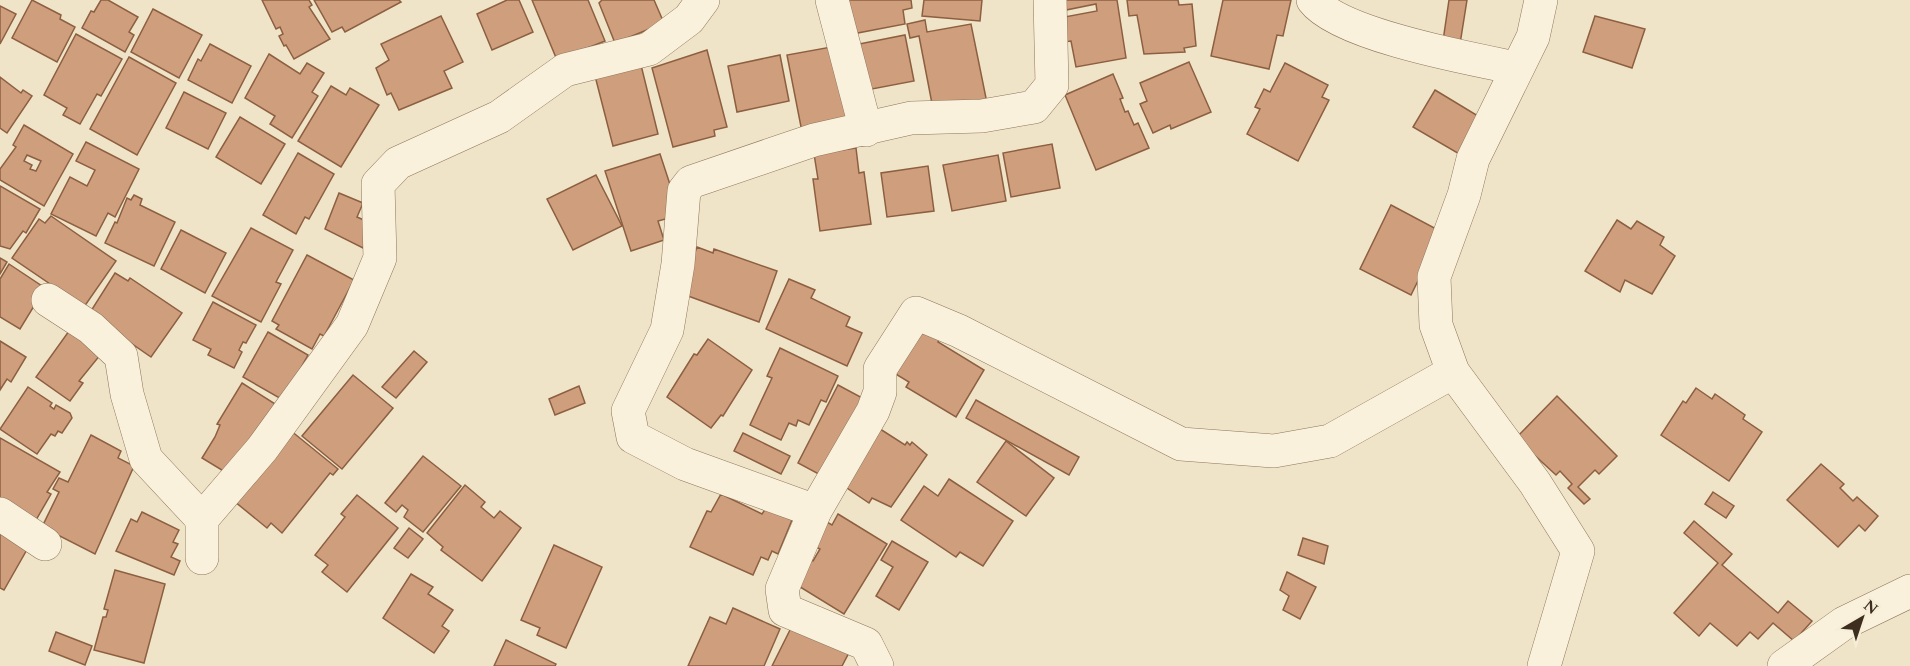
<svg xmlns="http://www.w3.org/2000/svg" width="1910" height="666" viewBox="0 0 1910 666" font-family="Spectral,serif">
<rect width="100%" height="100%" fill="#f0e4c8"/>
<g fill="#cf9f7d" stroke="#8d5f41" stroke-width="1.5" fill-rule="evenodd">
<polygon points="32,0 61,15 60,19 75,27 57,62 12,38"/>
<polygon points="101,0 108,0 138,17 129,32 134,35 125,52 82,28 91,11 94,12"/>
<polygon points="262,0 309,0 312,5 309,7 330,39 294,59 286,45 284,46 279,36 283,34 280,27 276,29"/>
<polygon points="314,0 399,0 401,2 345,32 342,27 332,32"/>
<polygon points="507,0 519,0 533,32 492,50 477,14"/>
<polygon points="532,0 588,0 605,41 557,60"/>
<polygon points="602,0 654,0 664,23 615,43 599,3"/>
<polygon points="840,0 911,0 912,8 903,10 905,24 847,35"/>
<polygon points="924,0 982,0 980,21 922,16"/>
<polygon points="1065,0 1117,0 1126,58 1076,67 1071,41 1064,42 1059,18 1097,11 1096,4 1066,10"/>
<polygon points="1127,0 1178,0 1179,5 1192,4 1196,46 1184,48 1185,52 1144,54 1137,15 1129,16"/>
<polygon points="1223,0 1291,0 1283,36 1277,35 1269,69 1211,56"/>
<polygon points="1449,0 1467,0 1460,44 1443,41"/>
<polygon points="0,6 16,14 0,44"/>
<polygon points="153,9 202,35 179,78 131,52"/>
<polygon points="441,16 463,62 444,71 452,88 399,110 391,93 387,95 376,68 389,60 381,44"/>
<polygon points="1595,16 1645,29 1632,68 1583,52"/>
<polygon points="925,20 927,32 971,24 987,103 934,114 919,36 910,38 907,24"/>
<polygon points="76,34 122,59 101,96 97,94 80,124 63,115 67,108 44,95"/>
<polygon points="905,35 914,81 872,89 849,46"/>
<polygon points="210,44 251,66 232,103 188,80 198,59 201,61"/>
<polygon points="842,45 856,123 802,132 787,55"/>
<polygon points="707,50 727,127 714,130 715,136 673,147 652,68"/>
<polygon points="269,54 300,74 307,63 324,73 312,92 318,96 292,138 270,124 275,116 245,98"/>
<polygon points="780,55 789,101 737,112 728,66"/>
<polygon points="129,57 176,83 137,155 90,129"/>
<polygon points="640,61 658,134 613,146 594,72"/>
<polygon points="1189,62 1211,112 1171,129 1170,125 1153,133 1140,104 1147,101 1140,83"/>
<polygon points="1285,63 1328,85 1322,97 1329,100 1298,161 1247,134 1260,109 1255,107 1264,89 1270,92"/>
<polygon points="1113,74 1123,98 1120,99 1125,112 1128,111 1134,125 1138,123 1149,148 1096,170 1065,95"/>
<polygon points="0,77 21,93 23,90 32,96 7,133 0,128"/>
<polygon points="331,86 346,95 350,88 379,105 341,167 298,141"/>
<polygon points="1435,90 1483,119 1461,155 1413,127"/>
<polygon points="184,92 226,113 208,149 166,128"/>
<polygon points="240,117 285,144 261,184 216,157"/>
<path d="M24,125l49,29 -29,52 -44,-26v-11l16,-22 -3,-2zM27,155l14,6 -5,10 -6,-2 2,-4 -8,-4z"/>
<polygon points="86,142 139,169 115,217 108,213 96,236 51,214 70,177 87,186 95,170 76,161"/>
<polygon points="1052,144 1060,188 1011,197 1003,153"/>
<polygon points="856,148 859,173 864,172 871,224 820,231 813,179 818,179 814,154"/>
<polygon points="298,153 334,174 309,219 305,217 296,234 263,215"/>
<polygon points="660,154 680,215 658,221 664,240 631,251 605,171"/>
<polygon points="998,155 1006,201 952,211 943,165"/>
<polygon points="928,166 934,211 887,217 881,173"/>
<polygon points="596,175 622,226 573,250 547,199"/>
<polygon points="0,186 40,209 26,233 23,231 10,249 0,246"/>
<polygon points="339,193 363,203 357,217 373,224 363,248 325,229"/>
<polygon points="134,195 142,199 140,205 175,222 154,266 105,243 115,222 117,223 127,198 131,200"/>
<polygon points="1391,205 1442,232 1411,295 1360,269"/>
<polygon points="51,216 116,261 84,307 12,258 39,219 45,223"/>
<polygon points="1617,220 1631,229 1637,221 1664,237 1660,245 1675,256 1652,294 1625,280 1620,292 1585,271"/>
<polygon points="251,228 293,250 276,282 281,284 261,322 212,296"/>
<polygon points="181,230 226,253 205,293 161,269"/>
<polygon points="697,247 713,253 714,249 777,271 759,322 680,293"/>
<polygon points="307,255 354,280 324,336 320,334 312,349 276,329 279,325 272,321"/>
<polygon points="0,258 7,262 0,274"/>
<polygon points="9,264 45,288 20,329 0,317 0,279"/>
<polygon points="115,273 128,281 130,278 182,313 151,357 89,314"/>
<polygon points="789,279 815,290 811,298 850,317 846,326 862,333 847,366 766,329"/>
<polygon points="213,302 256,325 246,343 243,342 239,350 242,352 234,368 208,355 211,349 193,340"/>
<polygon points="921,327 940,338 938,342 984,370 956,417 906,387 909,382 894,373"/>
<polygon points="69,331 101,354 79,381 83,383 70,401 36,377"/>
<polygon points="268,332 308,355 283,400 243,377"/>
<polygon points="708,339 752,370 723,416 721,415 711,428 667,397 694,354 697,355"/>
<polygon points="0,341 26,357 11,382 7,379 0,390"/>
<polygon points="780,348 838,376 826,402 821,400 809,425 798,420 796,426 789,423 781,440 750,425 772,378 767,376"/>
<polygon points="414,351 427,362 396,398 382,387"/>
<polygon points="353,375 393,408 342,469 302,436"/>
<polygon points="242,383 283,409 230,475 202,458 215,437 220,425 217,424"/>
<polygon points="838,385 868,401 828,479 798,463"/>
<polygon points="579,386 585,403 555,415 549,399"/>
<polygon points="28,387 52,403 50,406 54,409 56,405 70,413 72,418 62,433 58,431 55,436 51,434 37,454 0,429"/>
<polygon points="1696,388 1712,399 1715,394 1745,415 1743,419 1762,432 1729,481 1661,435 1683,401 1686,403"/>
<polygon points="1557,396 1617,456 1599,474 1595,470 1578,487 1590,499 1584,504 1568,488 1572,484 1560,471 1556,475 1516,438"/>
<polygon points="976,400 1079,457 1069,475 966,418"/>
<polygon points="285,426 338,469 333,475 330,473 282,533 271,523 267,528 234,501"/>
<polygon points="877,427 905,445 907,442 910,445 912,442 927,455 891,507 872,498 869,503 844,486"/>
<polygon points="743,433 790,456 781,474 734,451"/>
<polygon points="91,435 121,451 118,458 134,466 95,554 42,527 59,492 53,489 59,478 68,482"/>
<polygon points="0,438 60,472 47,492 51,494 32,527 0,506"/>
<polygon points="1006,441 1054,478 1026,516 977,482"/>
<polygon points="423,456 461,486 423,532 404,517 408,510 402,505 396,512 385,503"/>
<polygon points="1821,464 1844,484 1840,488 1853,501 1857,497 1878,516 1865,531 1859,525 1838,547 1787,500"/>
<polygon points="949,479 1013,521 983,566 960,552 956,557 901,520 924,486 938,496"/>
<polygon points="465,485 485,502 481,507 494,518 500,511 521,528 482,581 441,550 443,547 427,533"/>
<polygon points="1713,492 1734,506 1726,518 1705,504"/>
<polygon points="721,494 762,514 766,508 792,520 778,554 772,551 768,560 761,557 753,575 690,547 707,511 711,512"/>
<polygon points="357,495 398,528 347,592 322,572 328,565 315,555 345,517 341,514"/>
<polygon points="142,512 179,530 173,542 178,544 171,557 180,561 174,575 116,551 131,519 137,522"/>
<polygon points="838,514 887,544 844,614 792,582 807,557 813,561 820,549 814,546 827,522 832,525"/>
<polygon points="1694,521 1732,554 1722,565 1778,613 1788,601 1812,621 1794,641 1773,623 1758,639 1750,632 1737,646 1710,623 1699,636 1674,613 1718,563 1684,533"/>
<polygon points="409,528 423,539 408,558 394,548"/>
<polygon points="0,530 29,546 4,590 0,588"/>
<polygon points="1303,538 1328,546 1324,564 1298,555"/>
<polygon points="892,541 928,562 899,610 876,596 893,567 881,560"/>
<polygon points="554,545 602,567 566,648 537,635 540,628 521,620"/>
<polygon points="115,570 165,584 144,663 94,650 103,617 106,617 108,610 104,609"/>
<polygon points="1287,572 1316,587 1300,619 1283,610 1289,596 1280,590"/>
<polygon points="411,574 433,587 428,594 453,610 442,626 449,631 434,653 383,618"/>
<polygon points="733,608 780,629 764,666 688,666 710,617 726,624"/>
<polygon points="797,616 853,645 842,666 772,666"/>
<polygon points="56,632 92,646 85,665 49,651"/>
<polygon points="506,640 556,664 555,666 494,666"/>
</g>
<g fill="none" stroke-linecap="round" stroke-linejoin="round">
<g stroke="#8d765c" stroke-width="34">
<g id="minor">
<polyline points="832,0 866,130"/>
<path d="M1313,0c26,35 159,59 203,68"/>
<polyline points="1541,0 1533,37 1473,159 1464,195 1434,277 1436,325 1453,372 1535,483 1578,551 1544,666"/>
<polyline points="48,300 91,328 121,356 127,394 146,459 202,519"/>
<polyline points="815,511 685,464 633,437 628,411 667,330 678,264 684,191 691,182 814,140 911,118 982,116 1034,107 1052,85 1050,0"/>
<polyline points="0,514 45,544"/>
<polyline points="202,558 202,519 262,449 352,325 380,258 378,184 398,163 499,117 565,70 649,49 689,19 703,0"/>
<polyline points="877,666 866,644 785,610 782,589 815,511 873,411 880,392 880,369 916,313 959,331 1181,444 1274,451 1330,441 1453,372"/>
<polyline points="1784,666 1844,623 1910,591"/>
</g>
</g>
<use href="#minor" stroke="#faf1dc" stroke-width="33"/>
</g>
<g transform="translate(1862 618) rotate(39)" stroke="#f7eed8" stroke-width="4.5" paint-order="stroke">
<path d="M0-4.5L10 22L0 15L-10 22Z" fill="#3d2e20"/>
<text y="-9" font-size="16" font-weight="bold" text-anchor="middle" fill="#3d2e20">N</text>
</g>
</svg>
